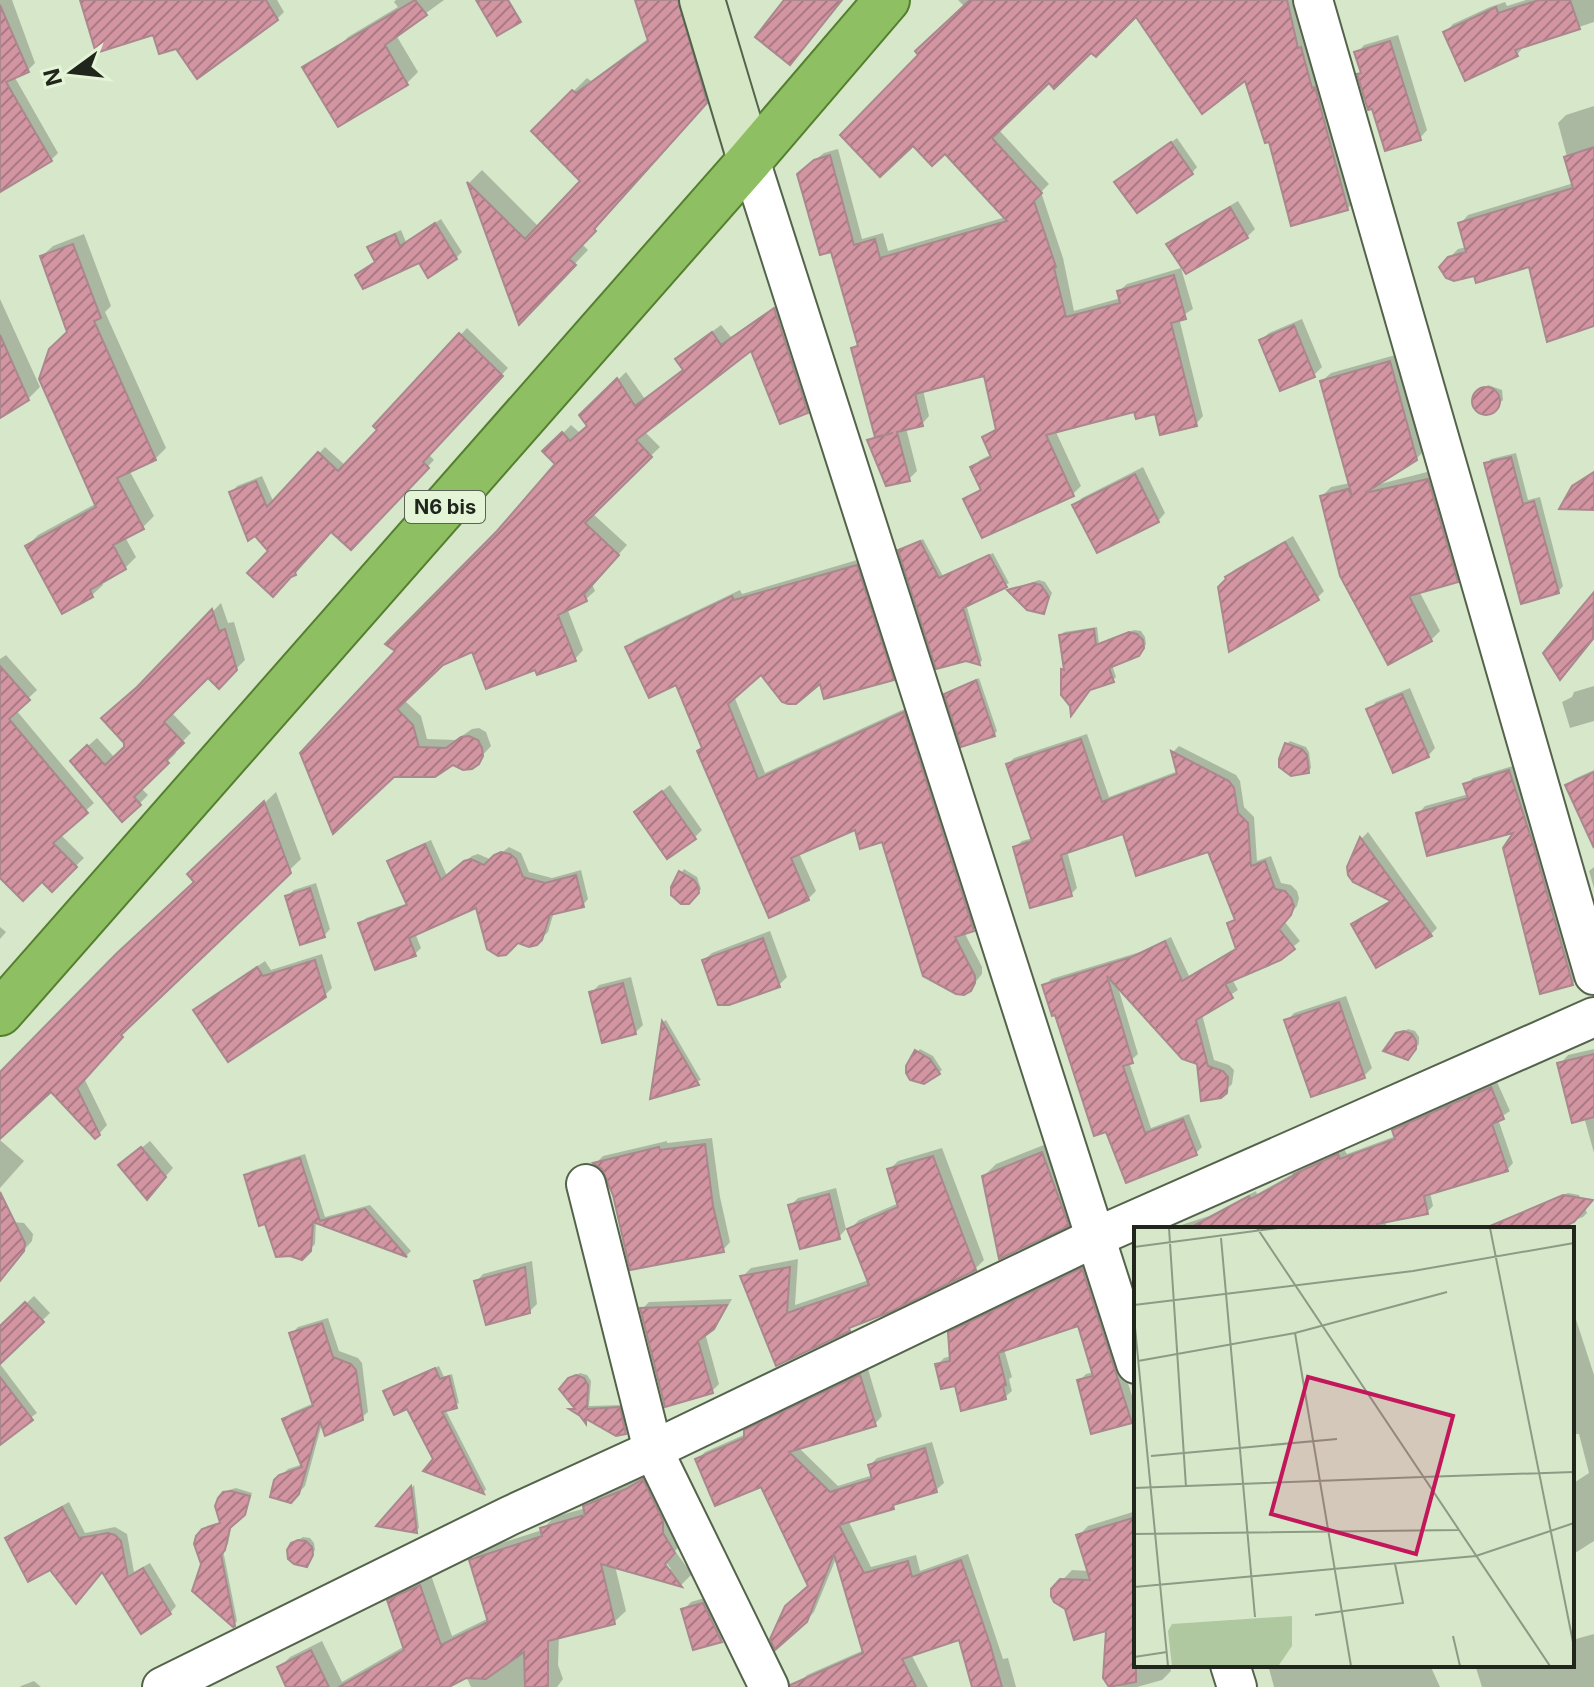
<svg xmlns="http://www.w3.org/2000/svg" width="1594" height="1687" viewBox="0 0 1594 1687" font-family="Inter,sans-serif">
<defs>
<pattern id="building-hatch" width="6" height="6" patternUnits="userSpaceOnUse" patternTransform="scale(2)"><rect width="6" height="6" fill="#d395a2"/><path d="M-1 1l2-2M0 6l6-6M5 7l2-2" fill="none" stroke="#ab7983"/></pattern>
</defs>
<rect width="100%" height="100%" fill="#d6e7ca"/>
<g fill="#0003" fill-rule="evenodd">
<polygon points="0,0 12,0 35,63 28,70 14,76 58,153 51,160 0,189"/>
<polygon points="82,0 277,0 284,12 277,19 177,47 154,32"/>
<polygon points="396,0 444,0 396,35 418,72 407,83 361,111 337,48 348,37 398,7 394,2"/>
<polygon points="637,0 693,0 719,87 582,244 588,250 520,321 469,183 482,170 539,227 583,181 533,131 587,78 591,81 649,38"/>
<polygon points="958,0 1295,0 1355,201 1347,209 1270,139 1246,78 1137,14 1049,80 998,129 1049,184 1041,192 1063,258 1074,311 1121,298 1119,291 1127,284 1181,268 1193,309 1179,318 1203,416 1196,424 1156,412 1135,409 1055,430 1081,486 1073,494 983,536 965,500 982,488 973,467 980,460 992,454 984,437 998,427 985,373 923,390 929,416 922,424 906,428 917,471 909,479 887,484 870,440 876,434 853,348 859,342 807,166 824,153 838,149 862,239 883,233 888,251 1006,217 965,7"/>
<polygon points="1526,0 1594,0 1594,22 1525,45 1517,55 1445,33 1453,24 1490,7 1505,2 1507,6"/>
<polygon points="1398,35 1427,130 1420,138 1373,106 1359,74 1362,71 1357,53 1364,45"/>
<polygon points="1594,106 1594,323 1530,265 1449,258 1458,249 1467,247 1460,224 1468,215 1574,183 1558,123 1566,115"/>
<polygon points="1177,138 1197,167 1192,173 1116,182"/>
<polygon points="1238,201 1255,229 1247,237 1168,245 1176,237"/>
<polygon points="441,219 462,252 456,258 419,261 358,275 376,261 370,247 375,242 401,230 406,242"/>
<polygon points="84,234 111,306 105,312 166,448 155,459 129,470 154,516 143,527 125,537 136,557 125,568 101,581 103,585 92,595 27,546 38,535 97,503 70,332 42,256 53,246"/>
<polygon points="0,299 40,387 28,399 0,415"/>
<polygon points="783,301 816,402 807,411 752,348 644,431 660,447 592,513 627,545 592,584 595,591 586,599 567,608 583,650 575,659 537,667 473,650 441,663 404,700 421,716 427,739 456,740 472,729 479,728 486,732 491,746 480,758 394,775 398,651 558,464 545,451 571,425 580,433 589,425 582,415 626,372 645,399 685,369 686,351 721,325 731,337"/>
<polygon points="1302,319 1322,367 1314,375 1261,340 1269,333"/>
<polygon points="467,328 508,368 428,454 434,460 351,547 331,530 295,574 271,551 231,493 237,486 262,476 274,503 325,447 346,466 380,430 376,426"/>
<polygon points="1399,354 1425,450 1416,459 1376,485 1431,471 1466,571 1457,580 1419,591 1440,631 1431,640 1322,496 1331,487 1350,483 1322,381 1331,373"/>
<polygon points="1488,385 1502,390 1503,400 1489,413 1478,410 1475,405 1474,399"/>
<polygon points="1516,453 1528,500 1540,497 1563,586 1558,592 1486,464 1491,459"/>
<polygon points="1143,467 1165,513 1158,521 1075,505 1082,498"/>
<polygon points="1293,536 1324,591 1317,598 1229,580 1227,577 1234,570"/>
<polygon points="923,539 943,576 993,553 1009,583 966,604 982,660 980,663 966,659 901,551"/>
<polygon points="864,558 900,671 893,678 821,680 762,672 734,696 765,773 911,706 981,922 973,929 964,932 982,967 982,974 970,989 883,840 857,827 799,853 816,891 808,899 704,746 677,682 627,648 635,640 740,590 742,594"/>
<polygon points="1039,580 1045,582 1052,593 1044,612 1010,590"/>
<polygon points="221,603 228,623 234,622 245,660 219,686 208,676 171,712 191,733 174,750 176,753 141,788 148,795 139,804 81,752 97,738 115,758 126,748 146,681"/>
<polygon points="1097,627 1099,644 1134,630 1141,631 1145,637 1146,644 1142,650 1112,665 1116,677 1113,680 1063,670 1066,667 1061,635 1064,632"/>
<polygon points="6,655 37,690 16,710 94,803 60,834 84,858 52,889 42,879 0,874 0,659"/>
<polygon points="979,678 997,731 994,735 947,694"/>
<polygon points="1594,686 1594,721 1570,728 1562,702 1572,697 1574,692"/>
<polygon points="1410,688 1435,748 1428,756 1369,710 1376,702"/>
<polygon points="1087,734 1109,797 1178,771 1173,752 1179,746 1236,775 1240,781 1244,807 1254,817 1257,861 1271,856 1281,883 1291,885 1297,891 1299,898 1297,906 1284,921 1300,941 1280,958 1232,979 1238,990 1202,1014 1214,1060 1229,1065 1234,1070 1232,1084 1225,1091 1117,984 1138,1054 1129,1062 1151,1128 1189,1114 1202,1147 1196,1153 1127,1180 1045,986 1051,979 1140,952 1171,937 1189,976 1237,947 1229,924 1236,917 1209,849 1124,831 1067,851 1077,888 1071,894 1015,847 1022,841 1033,838 1008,764 1014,758"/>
<polygon points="1290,741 1306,747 1309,752 1311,768 1308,771 1287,744"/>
<polygon points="1516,765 1579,977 1572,984 1517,830 1418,814 1425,806 1469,794 1466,785 1473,778"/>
<polygon points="1594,770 1594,806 1568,785 1574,779"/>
<polygon points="670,785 702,830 694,838 636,812"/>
<polygon points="276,792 301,859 140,1014 196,882 190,874"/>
<polygon points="1368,832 1437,928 1431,934 1376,965 1353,924 1360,918 1392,900 1349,867 1362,838"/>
<polygon points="431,840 447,876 472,856 478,854 492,860 509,847 521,853 529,872 552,878 581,870 588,899 583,905 554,912 548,932 536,943 478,905 415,933 421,948 415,954 360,924 366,918 408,903 390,862 395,856"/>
<polygon points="1594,867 1594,888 1589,871"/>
<polygon points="684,869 697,877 701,889 688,902 681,873"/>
<polygon points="316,883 330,929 324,936 287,896 294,890"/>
<polygon points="0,927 6,932 0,939"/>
<polygon points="770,931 787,977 779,985 704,960 712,953"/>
<polygon points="322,954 332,988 325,995 203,1003 265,961 271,970"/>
<polygon points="631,977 643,1025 635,1033 591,993 599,985"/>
<polygon points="1346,996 1372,1068 1364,1076 1287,1021 1294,1013"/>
<polygon points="666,1020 701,1080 652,1096 663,1022"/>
<polygon points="1408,1029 1415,1031 1419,1037 1419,1044 1411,1054 1398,1035"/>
<polygon points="920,1049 933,1056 942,1070 938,1073 917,1052"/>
<polygon points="1594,1049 1594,1153 1584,1117 1560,1064 1568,1055"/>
<polygon points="0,1074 84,1078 107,1125 99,1134 51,1089 0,1137"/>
<polygon points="1497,1082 1510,1111 1498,1119 1513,1163 1507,1170 1430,1192 1433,1206 1427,1212 1385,1220 1387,1229 1169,1229 1209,1216 1256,1191 1257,1194 1303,1168 1344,1149 1347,1154 1396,1136 1394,1131 1400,1125"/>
<polygon points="712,1138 720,1197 730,1242 723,1250 615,1194 604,1168 596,1163 603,1156 667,1141 667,1143"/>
<polygon points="0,1140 24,1161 0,1188"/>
<polygon points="150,1141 173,1168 154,1190 129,1158"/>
<polygon points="1054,1141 1079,1212 1067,1224 984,1176 996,1164"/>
<polygon points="942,1148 984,1260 975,1269 855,1323 849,1329 777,1364 742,1277 751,1268 798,1259 795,1305 869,1280 850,1229 859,1220 899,1203 889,1170 898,1161"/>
<polygon points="305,1154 325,1217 370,1205 411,1251 407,1255 316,1221 315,1244 302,1258 246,1176 251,1171"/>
<polygon points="836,1188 846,1229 839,1237 791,1205 798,1198"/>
<polygon points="1568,1193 1579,1195 1587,1213 1583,1217 1567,1223 1509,1218"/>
<polygon points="0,1221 24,1223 33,1234 32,1241 16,1259 0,1254"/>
<polygon points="532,1261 537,1304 529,1312 476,1282 483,1274"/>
<polygon points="1089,1263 1136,1408 1136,1416 1131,1421 1093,1431 1079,1381 1086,1374 1094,1372 1079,1323 1004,1349 1012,1377 1009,1379 1012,1391 1005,1397 957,1383 937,1365 944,1358 951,1356 950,1333 957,1326"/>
<polygon points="34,1296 50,1313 0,1361 0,1328"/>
<polygon points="732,1299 720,1320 705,1333 719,1384 712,1391 642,1309 649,1302"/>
<polygon points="1572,1307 1594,1375 1594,1541 1572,1555 1572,1484 1589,1473 1579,1434 1572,1434"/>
<polygon points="328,1318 339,1351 358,1358 362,1363 368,1412 361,1418 322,1423 305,1486 290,1501 276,1481 288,1469 303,1464 284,1419 291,1413 314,1403 292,1333 298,1327"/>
<polygon points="0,1364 37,1413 0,1440"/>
<polygon points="439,1366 444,1377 452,1374 459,1403 445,1409 486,1489 484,1492 426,1470 436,1460 408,1406 385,1392"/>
<polygon points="868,1369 882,1416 875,1424 798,1447 838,1486 873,1475 870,1465 877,1458 932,1442 944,1483 936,1490 899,1501 893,1507 848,1520 871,1567 916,1555 920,1571 968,1554 1003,1659 1008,1658 1016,1687 974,1687 960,1637 911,1654 928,1687 802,1687 800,1682 807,1675 864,1650 837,1556 814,1612 806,1621 810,1586 762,1484 698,1459 705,1452 746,1434 754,1423"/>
<polygon points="580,1373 587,1375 591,1381 589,1406 622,1405 629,1429 625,1432 588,1418 586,1421 572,1409 575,1406 569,1379"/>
<path d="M654,1469l31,71 -10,11 17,23 -11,11 -66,-19 11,45 -12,11 -55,14 -1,29 5,14 -6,8h-86l-5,-11 -21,11h-157l-9,-19 11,-11 32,-16 20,41 63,-36 -15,-45 11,-11 30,-15 21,61 37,-18 -18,-57 12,-12 59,-19 12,-13 32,-9 11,-13zM661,1555l10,14h-5z"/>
<polygon points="414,1485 419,1528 416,1531 380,1525"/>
<polygon points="236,1488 252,1493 247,1509 232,1523 228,1544 223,1550 237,1621 234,1625 203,1564 198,1536 207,1526 221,1522 219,1499 229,1490"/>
<polygon points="69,1502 85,1533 115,1527 127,1534 134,1572 150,1563 176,1606 170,1613 103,1570 51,1567 7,1539 14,1532"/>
<polygon points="1136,1511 1136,1665 1170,1665 1171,1671 1162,1680 1137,1687 1118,1687 1109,1683 1108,1629 1067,1608 1053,1590 1072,1570 1089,1571 1078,1536 1088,1526"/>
<polygon points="303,1537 310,1538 314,1543 315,1550 306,1565 292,1544"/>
<polygon points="1572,1568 1576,1586 1572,1590"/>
<polygon points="711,1596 729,1633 721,1640 695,1648 683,1610 691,1602"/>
<polygon points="1594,1634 1594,1687 1482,1687 1475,1665 1572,1665 1572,1640"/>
<polygon points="1268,1665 1430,1665 1440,1687 1274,1687"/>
<polygon points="34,1681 41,1687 20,1687 21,1686"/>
</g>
<g fill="url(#building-hatch)" stroke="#aa888e" stroke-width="2">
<polygon points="80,0 266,0 278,20 197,79 176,49 159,54 153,35 96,53"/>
<polygon points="415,0 427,15 385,45 408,85 338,127 302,67"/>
<polygon points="476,0 508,0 521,22 497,36"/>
<polygon points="635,0 678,0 707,103 594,229 596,231 569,259 576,265 519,325 467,182 525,239 580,181 531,131 572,90 576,93 648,41"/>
<polygon points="784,0 842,0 790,65 755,37"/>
<polygon points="970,0 1287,0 1298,48 1301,47 1312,88 1315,87 1348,210 1291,226 1269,142 1265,143 1245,81 1202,114 1136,17 1096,57 1091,53 1054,89 1049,83 992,138 1042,193 1034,201 1056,267 1054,268 1066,317 1120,303 1117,291 1174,275 1186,319 1171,323 1197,426 1160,435 1155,414 1136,419 1134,412 1046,435 1074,496 982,538 963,499 981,490 970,467 991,457 982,437 996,430 984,376 915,394 923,426 897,432 910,481 886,486 867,440 893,433 875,437 851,348 858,346 831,252 820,255 797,174 814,160 830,155 854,245 875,239 880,258 1007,221 945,154 932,166 913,146 880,177 840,135 918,55 915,51"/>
<polygon points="1539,0 1570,0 1580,29 1515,50 1518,56 1465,81 1443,32 1496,7 1498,13"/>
<polygon points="0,5 29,72 6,82 52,161 0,192"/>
<polygon points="1390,41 1421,140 1385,151 1372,109 1368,110 1357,74 1361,73 1354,52"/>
<polygon points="1171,142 1193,174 1137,213 1114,182"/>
<polygon points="1594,147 1594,326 1547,342 1529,267 1476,283 1474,276 1454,281 1446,278 1439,267 1448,257 1466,252 1458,223 1573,188 1564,157"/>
<polygon points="1230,207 1248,238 1186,274 1166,244"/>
<polygon points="435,223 457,259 428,278 419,263 363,289 355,275 375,262 367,247 395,234 400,246"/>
<polygon points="73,244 101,318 94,321 156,460 117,478 144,529 113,545 126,569 90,590 93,597 62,614 25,546 96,507 39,379 49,349 67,332 40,256"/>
<polygon points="774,308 808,413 780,424 751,351 636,440 652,457 585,523 619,555 584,594 587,601 558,615 576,661 537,675 535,670 486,689 472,652 443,665 397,709 413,725 419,747 446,748 461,737 469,736 478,740 482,748 483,756 479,764 472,769 463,770 453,765 435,777 394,777 333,834 300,753 395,651 385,644 497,531 555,464 542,451 562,432 570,441 587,426 579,415 617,378 635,406 683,370 675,359 712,332 721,345"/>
<polygon points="1294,325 1315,377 1280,391 1259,340"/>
<polygon points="459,333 503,376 423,462 429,468 351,550 331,532 295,572 296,575 291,577 273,597 247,573 268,551 255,536 248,541 229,492 256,481 267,507 318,452 338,471 377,430 373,426"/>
<polygon points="0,335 29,400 0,418"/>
<polygon points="1390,361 1417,460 1365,493 1428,479 1458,582 1409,596 1432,641 1388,665 1340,576 1320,496 1348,489 1352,496 1320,381"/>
<circle cx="1486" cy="401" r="14"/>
<polygon points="1511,457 1523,504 1534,501 1559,593 1521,604 1484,463"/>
<polygon points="1594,472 1594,510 1559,509 1572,486"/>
<polygon points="1135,474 1159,522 1097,553 1072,505"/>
<polygon points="920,541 939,578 989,555 1007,587 963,608 980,665 966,661 936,669 898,550"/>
<polygon points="1285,542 1319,600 1229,652 1218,587 1226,579 1225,577"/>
<polygon points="857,565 894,680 824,699 820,684 796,704 788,704 782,702 761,675 728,704 758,779 904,712 974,931 955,937 975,976 975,983 971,991 964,995 956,994 923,976 882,842 860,849 855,830 791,858 809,900 769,918 697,751 702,748 676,685 649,698 625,647 732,596 734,600"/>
<polygon points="1034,583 1041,585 1049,597 1044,614 1027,610 1007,590"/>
<polygon points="1594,592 1593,639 1560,680 1543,653"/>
<polygon points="212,609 219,631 225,629 237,670 219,689 208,678 164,722 184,743 166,760 169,763 134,797 141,805 122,822 70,761 87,745 105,765 124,747 124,743 101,718 137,687"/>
<polygon points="1094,629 1096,645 1129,632 1137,634 1143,640 1144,648 1139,656 1109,668 1114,682 1090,690 1071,716 1070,706 1061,695 1061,669 1064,670 1059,635"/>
<polygon points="0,666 30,700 9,719 88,813 53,843 77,867 52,892 42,882 23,901 0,878"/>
<polygon points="976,680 995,736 961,747 944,694"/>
<polygon points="1402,694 1429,757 1393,773 1366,709"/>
<polygon points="1081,739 1102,802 1177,774 1171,751 1229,781 1234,788 1238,813 1248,823 1251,866 1265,861 1275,889 1285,891 1291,898 1294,906 1291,915 1279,929 1295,949 1281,960 1225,984 1233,998 1196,1020 1208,1066 1223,1071 1228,1077 1227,1093 1221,1098 1201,1101 1197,1064 1182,1059 1107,976 1133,1063 1123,1066 1145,1133 1183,1119 1197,1155 1126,1183 1106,1132 1094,1136 1055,1015 1052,1016 1042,985 1132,957 1165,941 1182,981 1236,949 1227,923 1235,920 1208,852 1136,876 1123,834 1061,855 1072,896 1030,908 1013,847 1032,841 1006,764"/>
<polygon points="1285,743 1302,749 1307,755 1309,773 1291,776 1279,767 1279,759"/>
<polygon points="1509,770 1534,847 1573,985 1540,994 1503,848 1513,833 1427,856 1416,813 1468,798 1463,784"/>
<polygon points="1594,772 1594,848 1565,785"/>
<polygon points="662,791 696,839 667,859 634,812"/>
<polygon points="264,801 291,873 121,1035 123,1037 77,1088 100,1135 95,1139 51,1092 0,1139 0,1072 117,953 194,882 187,874"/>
<polygon points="1360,837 1432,936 1376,968 1351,924 1391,901 1353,882 1348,875 1347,867"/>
<polygon points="425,844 441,880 464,861 471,859 484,865 494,855 501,852 510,854 516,859 523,877 545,883 576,875 584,907 550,915 542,940 537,945 529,947 518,943 506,955 498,956 487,949 476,908 409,938 416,956 375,970 358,923 407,905 387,861"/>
<polygon points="679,871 694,880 698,886 699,893 689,904 681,904 671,895 671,887"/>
<polygon points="310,888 325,937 300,945 285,896"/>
<polygon points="763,938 780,987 729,1005 718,1005 702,960"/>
<polygon points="315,960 326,997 228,1062 193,1010 257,967 263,976"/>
<polygon points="623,983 636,1034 602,1043 589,992"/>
<polygon points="1339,1002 1365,1078 1311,1097 1284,1020"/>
<polygon points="662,1021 699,1085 650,1099"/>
<polygon points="1404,1031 1412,1034 1416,1041 1416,1049 1408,1060 1383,1051 1396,1033"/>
<polygon points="915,1050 930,1059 940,1074 924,1084 910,1080 906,1073 906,1066"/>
<polygon points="1594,1054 1594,1117 1572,1123 1557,1063"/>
<polygon points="1491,1087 1504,1119 1492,1124 1508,1171 1424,1196 1428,1214 1377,1224 1380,1229 1188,1229 1249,1196 1251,1199 1295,1175 1294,1174 1338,1154 1340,1159 1395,1139 1392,1130"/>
<polygon points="705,1144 713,1206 724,1252 630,1270 613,1195 602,1169 593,1163 659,1147 660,1150"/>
<polygon points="141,1147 166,1177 147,1200 118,1165"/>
<polygon points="1042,1152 1069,1226 999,1259 982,1176"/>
<polygon points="933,1156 976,1270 890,1312 849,1328 850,1331 776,1366 740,1276 790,1267 787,1313 869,1285 847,1229 898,1207 887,1169"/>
<polygon points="300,1158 320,1221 365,1209 407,1257 313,1222 311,1251 302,1260 290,1256 276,1257 265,1224 259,1226 244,1175"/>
<polygon points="0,1192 25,1243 24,1251 0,1281"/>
<polygon points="829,1194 840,1239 800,1249 788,1205"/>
<polygon points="1563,1195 1593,1200 1574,1222 1559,1229 1483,1229"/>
<polygon points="525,1267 530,1313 486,1325 474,1281"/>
<polygon points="1082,1268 1132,1423 1091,1434 1077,1380 1093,1376 1078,1326 998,1353 1006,1385 1003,1386 1006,1399 961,1411 955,1386 941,1389 935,1364 950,1361 948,1332"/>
<polygon points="25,1302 44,1322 0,1364 0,1326"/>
<polygon points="727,1305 714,1329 698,1341 713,1393 665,1407 640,1308"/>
<polygon points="322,1323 333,1357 351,1364 356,1370 363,1420 325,1436 320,1421 299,1494 291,1503 270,1497 274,1480 279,1475 302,1467 282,1419 313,1406 289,1333"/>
<polygon points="435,1368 440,1379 449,1376 457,1408 442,1412 484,1494 423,1471 433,1459 407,1409 394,1415 383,1391"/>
<polygon points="576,1375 584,1378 588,1385 587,1409 620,1407 626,1434 616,1436 586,1419 586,1424 580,1416 569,1409 575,1409 559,1389 568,1378"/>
<polygon points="860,1375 876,1426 789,1452 830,1492 872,1479 868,1465 925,1448 937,1492 893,1505 894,1509 839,1525 864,1573 908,1561 912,1577 961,1560 990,1644 1002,1687 972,1687 959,1640 902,1659 916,1687 791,1687 790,1685 863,1653 834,1554 807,1622 775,1650 770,1639 785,1606 808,1586 761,1487 715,1506 695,1459 744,1438 744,1430"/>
<polygon points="0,1377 33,1420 0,1445"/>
<polygon points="643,1479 663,1521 663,1533 675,1553 665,1564 682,1587 601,1564 615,1624 548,1641 548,1687 525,1687 524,1652 486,1679 466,1678 449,1687 339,1687 404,1650 387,1600 420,1585 441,1645 488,1622 469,1560 542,1536 540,1528 585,1515 583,1506 626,1489"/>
<polygon points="411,1486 417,1533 376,1526"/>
<polygon points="231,1491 250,1496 245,1515 230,1528 225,1550 221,1555 235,1626 233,1627 192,1591 201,1564 194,1544 196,1536 202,1529 220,1523 215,1506 218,1498 223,1492"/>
<polygon points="62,1507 79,1538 108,1533 115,1535 121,1541 128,1577 143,1568 171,1614 141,1634 102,1572 76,1604 50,1570 28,1582 5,1538"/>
<polygon points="1136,1517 1136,1682 1109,1687 1103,1678 1106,1631 1074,1640 1065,1609 1054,1602 1051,1596 1051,1589 1060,1579 1090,1580 1076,1535"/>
<polygon points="298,1540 306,1541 312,1547 313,1555 307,1567 294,1564 288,1559 287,1550 291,1543"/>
<polygon points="703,1603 722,1642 693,1650 681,1609"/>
<polygon points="311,1650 329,1687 286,1687 277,1667"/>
</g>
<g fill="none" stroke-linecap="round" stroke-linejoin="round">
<g stroke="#54634b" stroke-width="42">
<g id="minor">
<polyline points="1313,0 1594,975"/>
<polyline points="750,160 1136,1364"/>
<polyline points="586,1184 653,1450 769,1687"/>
<polyline points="1230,1665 1237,1687"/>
<polyline points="162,1687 509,1516 653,1450 1096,1237 1594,1017"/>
</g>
</g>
<g stroke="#54634b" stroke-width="48">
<polyline id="secondary" points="702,0 750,160"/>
</g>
<g stroke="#557f30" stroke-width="48">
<polyline id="trunk" points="0,1013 750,160 887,0"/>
</g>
<use href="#minor" stroke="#fff" stroke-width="38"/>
<use href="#secondary" stroke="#d5e7c4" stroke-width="44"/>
<use href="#trunk" stroke="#8ebf62" stroke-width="44"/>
</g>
<g text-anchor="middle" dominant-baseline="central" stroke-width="7" stroke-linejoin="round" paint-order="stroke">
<rect fill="#e3f4d7" stroke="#5a6454" stroke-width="2" x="405" y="491" width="80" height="32" rx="6"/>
<g font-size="20" font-weight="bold" fill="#20261c">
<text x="445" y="507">N6 bis</text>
</g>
</g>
<g transform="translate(1134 1227)">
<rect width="440" height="440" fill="#d6e7ca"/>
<path d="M158,389v30l-13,19 -107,1 -4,-35 4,-7z" fill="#afc89f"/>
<path fill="none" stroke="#8d9a84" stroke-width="2" d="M35,1l17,259M123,1l293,438M356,1l84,419M87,11l34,379M0,20l144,-19M0,78l279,-34 161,-28M0,90l34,349M161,106l56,333M4,134l157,-28 152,-41M17,229l186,-17M288,250l152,-5M0,261l288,-11M0,307l324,-4M0,360l342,-31 98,-33M181,388l88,-12 -8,-39M319,409l7,30M0,430l33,-5"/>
<path fill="#c2185b" fill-opacity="0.15" stroke="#c2185b" stroke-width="4" d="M174,150l145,39 -37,138 -145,-40z"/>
<rect width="440" height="440" fill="none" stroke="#20261c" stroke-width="4"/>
</g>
<g transform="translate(72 72) rotate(255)" stroke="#e3f4d7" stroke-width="6" paint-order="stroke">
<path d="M0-6L14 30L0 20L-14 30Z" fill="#20261c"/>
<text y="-12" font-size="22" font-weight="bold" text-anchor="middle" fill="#20261c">N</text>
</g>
</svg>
